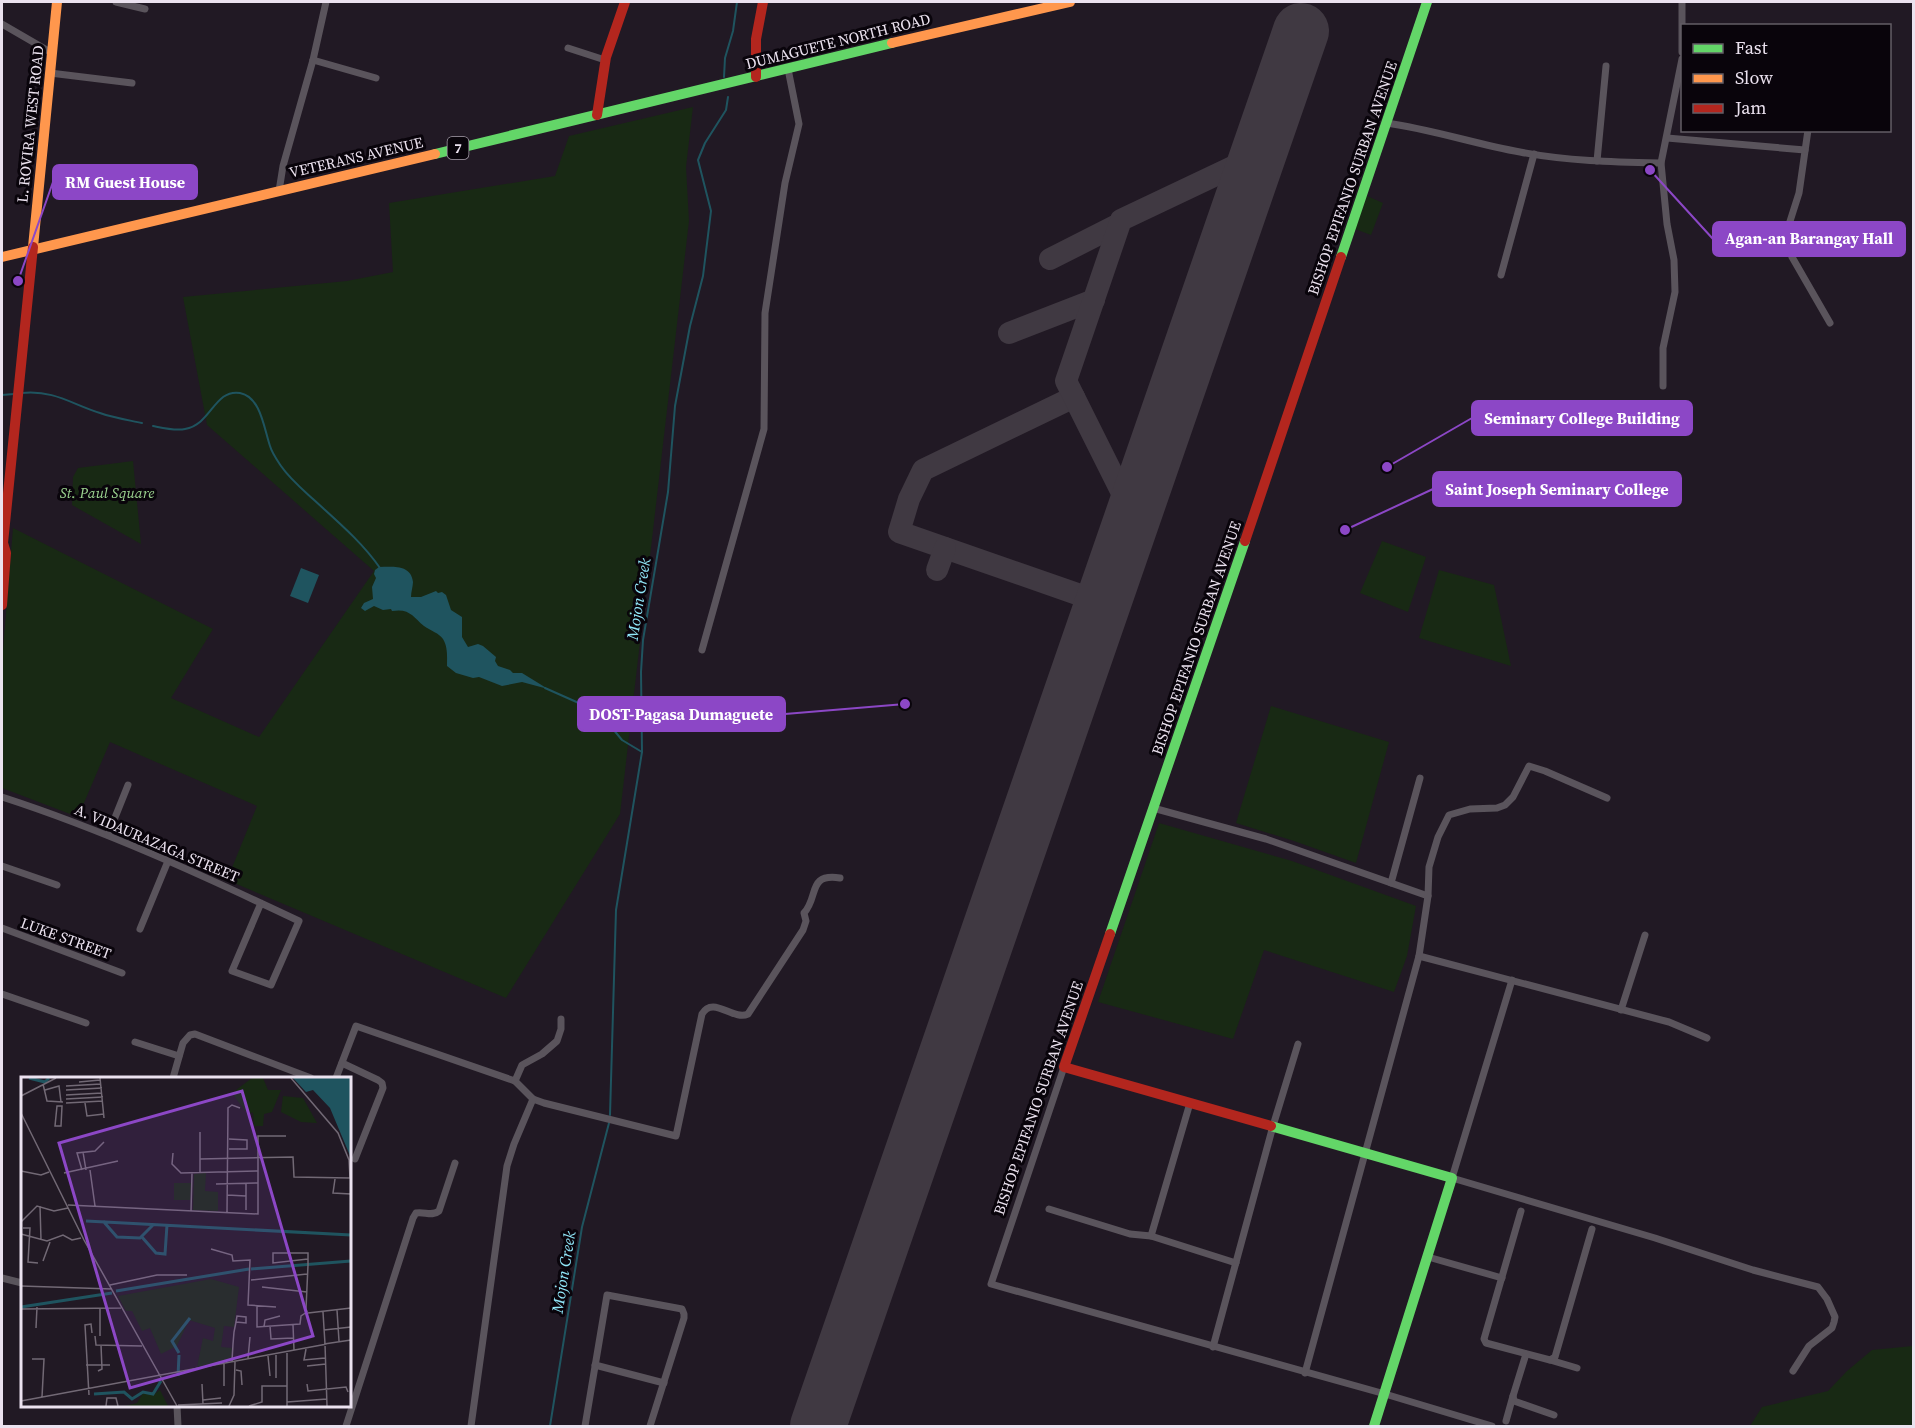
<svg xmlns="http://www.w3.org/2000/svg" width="1915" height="1428" viewBox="0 0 1915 1428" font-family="'Source Serif 4',serif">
<rect width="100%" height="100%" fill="#211924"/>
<g fill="#182914">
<polygon points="693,107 686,167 689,221 620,814 506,998 227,880 257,806 110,742 78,817 2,788 2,662 13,528 213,629 171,698 259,737 374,571 207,425 183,297 347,281 393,272 389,203 555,176 569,136"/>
<polygon points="1367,196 1383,203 1371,235 1355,229"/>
<polygon points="133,461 141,544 72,505 73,477 78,468"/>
<polygon points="1382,541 1426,557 1408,612 1360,593"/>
<polygon points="1439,570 1494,585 1511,666 1419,638"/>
<polygon points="1271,706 1389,742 1356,863 1294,841 1236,823"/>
<polygon points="1159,823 1292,861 1416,906 1407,956 1394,992 1264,950 1233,1039 1098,1002"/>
<polygon points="1913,1346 1913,1426 1750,1426 1762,1407 1828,1391 1847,1371 1872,1350"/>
</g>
<g fill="#1f545f">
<path d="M379,567c13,0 32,-3 34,15 0,4 -2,10 -2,15h10l15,-6 2,2 4,-1 4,3 5,15 11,7v20l6,10 10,-3 5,2 13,11 -1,4 3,5 12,4 3,3h9l26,16 -26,-7 -20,4 -23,-9 -6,1 -17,-5 -9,-7c0,-9 1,-19 -4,-27 -4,-6 -12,-8 -19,-13 -11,-9 -14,-18 -32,-15l-1,-2 -8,1 -9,-4 -9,5 -4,-3 3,-5 9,-4 -1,-12 4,-9 -2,-4 1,-4z"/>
<polygon points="301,568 319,575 308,603 290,596"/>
</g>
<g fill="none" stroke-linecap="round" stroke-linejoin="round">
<g stroke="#1f545f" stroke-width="2">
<polyline points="724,77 725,58 733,31 737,2"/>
<path d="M22,393c33,-3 49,11 78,20 14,5 28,7 42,10"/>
<polyline points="2,395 14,394"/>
<path d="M153,426c10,2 22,5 32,3 27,-5 29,-40 55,-36 21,4 24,36 30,53 2,7 7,14 11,20 9,13 21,23 32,33 24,22 49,43 67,69"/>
<polyline points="545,688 599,712 622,740 642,752"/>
<polyline points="610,1115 616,910 642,752 641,672 643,640 668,492 675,406 690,326 703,276 711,211 698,160 705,143 726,110 728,97"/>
<polyline points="550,1426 582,1227 609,1123"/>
</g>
<g stroke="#403942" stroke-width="22">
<polyline points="1050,259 1119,224"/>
<polyline points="1009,333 1094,300"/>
<polyline points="1074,397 923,470 909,499 899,532 1103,603"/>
<polyline points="1133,515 1066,381 1121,220 1258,155"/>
<polyline points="937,570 945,548"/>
</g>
<polyline stroke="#403942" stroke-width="56" points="818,1426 1301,31"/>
<g stroke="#5a545c" stroke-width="7">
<polyline points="116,2 145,9"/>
<polyline points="1682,2 1682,52"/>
<polyline points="2,24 52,53"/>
<polyline points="568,48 605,60"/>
<polyline points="313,60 376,78"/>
<polyline points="50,73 132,83"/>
<path d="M1386,123c45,6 89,21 134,29 46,9 95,10 141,11"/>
<polyline points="1808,130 1799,193 1785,237 1792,257 1830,323"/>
<polyline points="1667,138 1805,150"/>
<polyline points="1597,161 1606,66"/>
<polyline points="279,191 283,166 313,60 326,2"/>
<polyline points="1501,275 1534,154"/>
<polyline points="1663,386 1663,348 1675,292 1674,260 1667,224 1661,163 1682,59"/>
<polyline points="702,650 764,429 765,313 785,183 799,124 788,69"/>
<path d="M2,797c102,33 200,78 297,124l-28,64 -39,-14 29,-68"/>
<polyline points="1153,808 1266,839 1428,896"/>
<polyline points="108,835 128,785"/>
<polyline points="2,866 57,885"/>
<polyline points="1391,883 1420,778"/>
<polyline points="2,928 122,973"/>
<polyline points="140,929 168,861"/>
<polyline points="1419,956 1669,1022 1707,1038"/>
<polyline points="1512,980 1452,1178 1655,1238 1753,1270 1818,1287 1827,1299 1835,1317 1834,1322 1832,1328 1809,1346 1793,1371"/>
<polyline points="2,994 86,1023"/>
<polyline points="1621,1010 1645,935"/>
<polyline points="135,1042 179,1056"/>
<polyline points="342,1063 378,1080 382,1083 383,1088 355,1159"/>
<polyline points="1064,1067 991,1284 1385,1394 1492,1426"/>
<polyline points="173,1078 183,1043 190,1035 195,1034 311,1078"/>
<path d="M336,1078l20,-52 159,55 18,18 11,4 132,33 26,-122c11,-19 31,7 46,0l55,-84 3,-9 -2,-8c15,-16 3,-40 36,-35"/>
<polyline points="515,1081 522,1065 542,1054 557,1041 561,1029 561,1019"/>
<polyline points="1049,1209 1130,1234 1151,1236 1236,1263"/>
<polyline points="1521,1211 1484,1339 1486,1343 1550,1360 1555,1357 1592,1229"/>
<polyline points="1151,1236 1190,1103"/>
<polyline points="1428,1257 1502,1278"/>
<polyline points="2,1278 22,1283"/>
<polyline points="1213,1347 1273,1126 1298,1044"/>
<polyline points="1526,1354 1513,1396 1514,1401 1554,1415"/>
<polyline points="1550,1360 1577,1368"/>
<polyline points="595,1365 664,1383"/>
<polyline points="1305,1373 1419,956 1428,896 1429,867 1438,837 1449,815 1470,809 1497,808 1505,805 1513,797 1529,766 1545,771 1607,798"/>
<polyline points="177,1406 178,1426"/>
<polyline points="1506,1421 1513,1396"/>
<path d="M346,1426l67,-208 3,-5c8,-2 16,4 23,-2l16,-48"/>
<polyline points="471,1426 507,1166 514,1144 533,1099"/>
<polyline points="585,1426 607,1295 682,1309 684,1314 684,1318 650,1426"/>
</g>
<g stroke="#63d668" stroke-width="10">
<polyline points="435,154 892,43"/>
<polyline points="1341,257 1427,2"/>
<polyline points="1110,934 1245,541"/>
<polyline points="1271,1126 1452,1178 1374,1426"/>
</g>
<g stroke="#ff974d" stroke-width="10">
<polyline points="892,43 1070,2"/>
<polyline points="33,247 57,2"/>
<polyline points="2,257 435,154"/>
</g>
<g stroke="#b3261e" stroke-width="10">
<polyline points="756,77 756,39 763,2"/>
<polyline points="597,115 606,57 625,2"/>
<polyline points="1245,541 1341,257"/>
<polyline points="2,605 6,553 3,543 33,247"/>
<polyline points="1110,934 1064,1067 1271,1126"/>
</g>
</g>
<g text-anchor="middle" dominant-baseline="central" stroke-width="6" stroke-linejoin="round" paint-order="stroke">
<rect fill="#09040b" stroke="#a79fab" stroke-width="1.5" x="447.5" y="137" width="21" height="22" rx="4.5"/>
<g font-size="14" font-weight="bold" fill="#ebe2ef">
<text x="458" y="148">7</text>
</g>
<g font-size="15" fill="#ebe2ef" stroke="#09040b">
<text transform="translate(838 41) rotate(-14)">DUMAGUETE NORTH ROAD</text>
<text transform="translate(30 124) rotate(-84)">L. ROVIRA WEST ROAD</text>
<text transform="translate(356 157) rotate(-13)">VETERANS AVENUE</text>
<text transform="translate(1352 178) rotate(-71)">BISHOP EPIFANIO SURBAN AVENUE</text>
<text transform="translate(1196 638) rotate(-71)">BISHOP EPIFANIO SURBAN AVENUE</text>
<text transform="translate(157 843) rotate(23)">A. VIDAURAZAGA STREET</text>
<text transform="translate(66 938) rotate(20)">LUKE STREET</text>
<text transform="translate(1038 1098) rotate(-71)">BISHOP EPIFANIO SURBAN AVENUE</text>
</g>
<g font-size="15" font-style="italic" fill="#9ad18e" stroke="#09040b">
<text x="107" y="492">St. Paul Square</text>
</g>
<g font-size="16" font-style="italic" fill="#91e7f9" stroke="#09040b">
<text transform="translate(638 599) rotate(-81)">Mojon Creek</text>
<text transform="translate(563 1272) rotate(-81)">Mojon Creek</text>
</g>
</g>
<g transform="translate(21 1077)">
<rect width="330" height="330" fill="#211924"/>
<path d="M231,1h11l5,12h13l-9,22 -8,2 -1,12h-9l-1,-13 -8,-2 -13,-18zM262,19l20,2 14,25 -16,-1 -20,-10zM185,96l-1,18 13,1v19l-25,-1 1,-36zM153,106h17l-1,17h-16zM190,202l28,8 -5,40 -10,-1 -3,21 11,1 -1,13 -34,6 6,-29 10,3 2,-13 -26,-8 -12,26 -16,8 -11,-26 -8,3 -10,-20h-6l-8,-15zM139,313l8,16h-43l12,-3 6,-10 10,2z" fill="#182914"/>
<path d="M272,1h58v80l-21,-50 -17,-18 -7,2z" fill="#1f545f"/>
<path fill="none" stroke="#1f545f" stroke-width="3" d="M8,1l16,4 4,-4M65,144l265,14M82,144l14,16 23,1 14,-14M120,159l15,17 9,1 2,-29M230,192l100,-8M95,214l133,-22M0,230l91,-14M158,276l-7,-12 18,-23M157,299l1,-21M73,317l30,-2 8,7 11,-7 10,2 8,-13"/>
<path fill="none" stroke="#726975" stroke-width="1.5" d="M79,1l4,40M58,5l21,-2M22,7l4,17 16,1M45,9l35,-2M24,13l14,-4 2,16M45,13l36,-2M45,18l36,-2M0,19l35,-18M45,22l37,-2M45,26l37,-2M64,26l2,13 17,-2M36,29h5l-1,20h-6zM0,36l63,127 93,166M179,55v40M208,62l18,1v9h-18M62,75l3,18M152,76l-1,11 9,9 77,-2M179,82l93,-2 1,20 56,1 -1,-18 -11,-27 -47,-55M61,93l-5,-17 18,-2 9,-9M69,93l5,36M0,94l20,4 8,-3M43,96l54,-12M314,102l-2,14 18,1M195,107l42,-1M206,118l19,1M47,128l190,9v-78h28M19,129l1,34M225,133v-26M170,134l1,-38M206,136l1,-105 4,-3 8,3M0,145l16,-16 17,5 14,-3M2,151h7l-2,34 10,1M0,157l26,7 16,-6 9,5 9,-2M190,172l21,6 1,6 17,-1 -2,45 28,2M22,184l7,-19M230,203l56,-6M89,208l47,-10h30M0,209l91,3M241,210l45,5M236,229v21l43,-3 1,-8 6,-4M0,232l100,-1M316,233l2,31M286,235l-1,-3 2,-44v-12h-35v10l35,-4M302,235l2,32M287,236l43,-5M272,248l1,25M249,249l1,13 22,-1M243,250l1,-7 15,-4M15,251l1,-21M303,253l27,-3M74,259l1,9 46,1M79,259v-28M303,267l27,-4M304,267l2,62M285,272l-2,11 21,-2M255,278v23M247,279l2,20M227,281l2,-21M11,282h12l-2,38M211,284l1,-17 1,-12 2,-10 1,-6 9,1v6l-10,-1M65,288h24M286,289l19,-2M215,293l5,1 1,14M77,294l4,-2 -1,-24M181,307l1,20M286,307l1,7 38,-4 2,5M203,309v-22M68,318l-4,-70 6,-1 1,9M182,323l18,-2M0,324l306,-57M266,325l40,-3M157,328l44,-2M85,329l1,-8h9l2,8M208,329l5,-11 1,-33M228,329l13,-4v-16h25M266,329v-55"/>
<path fill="#8c47c6" fill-opacity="0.15" stroke="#8c47c6" stroke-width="3" d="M221,14l71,245 -183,52 -71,-245z"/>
<rect width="330" height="330" fill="none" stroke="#ebe2ef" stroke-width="3"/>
</g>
<path fill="none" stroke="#8c47c6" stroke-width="2" d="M18 281L53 182M1650 170L1713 239M1387 467L1472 418M1345 530L1433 489M905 704L785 714"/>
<g fill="#8c47c6" stroke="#09040b" stroke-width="2">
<circle cx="18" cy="281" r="6"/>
<circle cx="1650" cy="170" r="6"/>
<circle cx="1387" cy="467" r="6"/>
<circle cx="1345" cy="530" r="6"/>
<circle cx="905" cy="704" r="6"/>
</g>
<g fill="#8c47c6" stroke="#8c47c6" stroke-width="2">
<rect x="53" y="165" width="144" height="34" rx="6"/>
<rect x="1713" y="222" width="192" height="34" rx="6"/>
<rect x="1472" y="401" width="220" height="34" rx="6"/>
<rect x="1433" y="472" width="248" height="34" rx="6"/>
<rect x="578" y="697" width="207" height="34" rx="6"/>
</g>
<g font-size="16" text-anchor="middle" font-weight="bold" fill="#fff">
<text x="125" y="188">RM Guest House</text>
<text x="1809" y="244">Agan-an Barangay Hall</text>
<text x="1582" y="424">Seminary College Building</text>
<text x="1557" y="495">Saint Joseph Seminary College</text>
<text x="681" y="720">DOST-Pagasa Dumaguete</text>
</g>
<rect width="1915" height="1428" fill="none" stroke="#ebe2ef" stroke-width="6"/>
<rect x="1681" y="24" width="210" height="108" fill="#09040b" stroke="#635d66" stroke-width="1.5"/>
<rect x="1693" y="44" width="30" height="9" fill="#63d668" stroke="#635d66" stroke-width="1.5"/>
<text x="1735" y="54" font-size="18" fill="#ebe2ef">Fast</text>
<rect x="1693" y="74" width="30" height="9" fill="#ff974d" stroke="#635d66" stroke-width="1.5"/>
<text x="1735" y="84" font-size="18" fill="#ebe2ef">Slow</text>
<rect x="1693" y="104" width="30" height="9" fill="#b3261e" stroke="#635d66" stroke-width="1.5"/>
<text x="1735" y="114" font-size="18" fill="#ebe2ef">Jam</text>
</svg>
